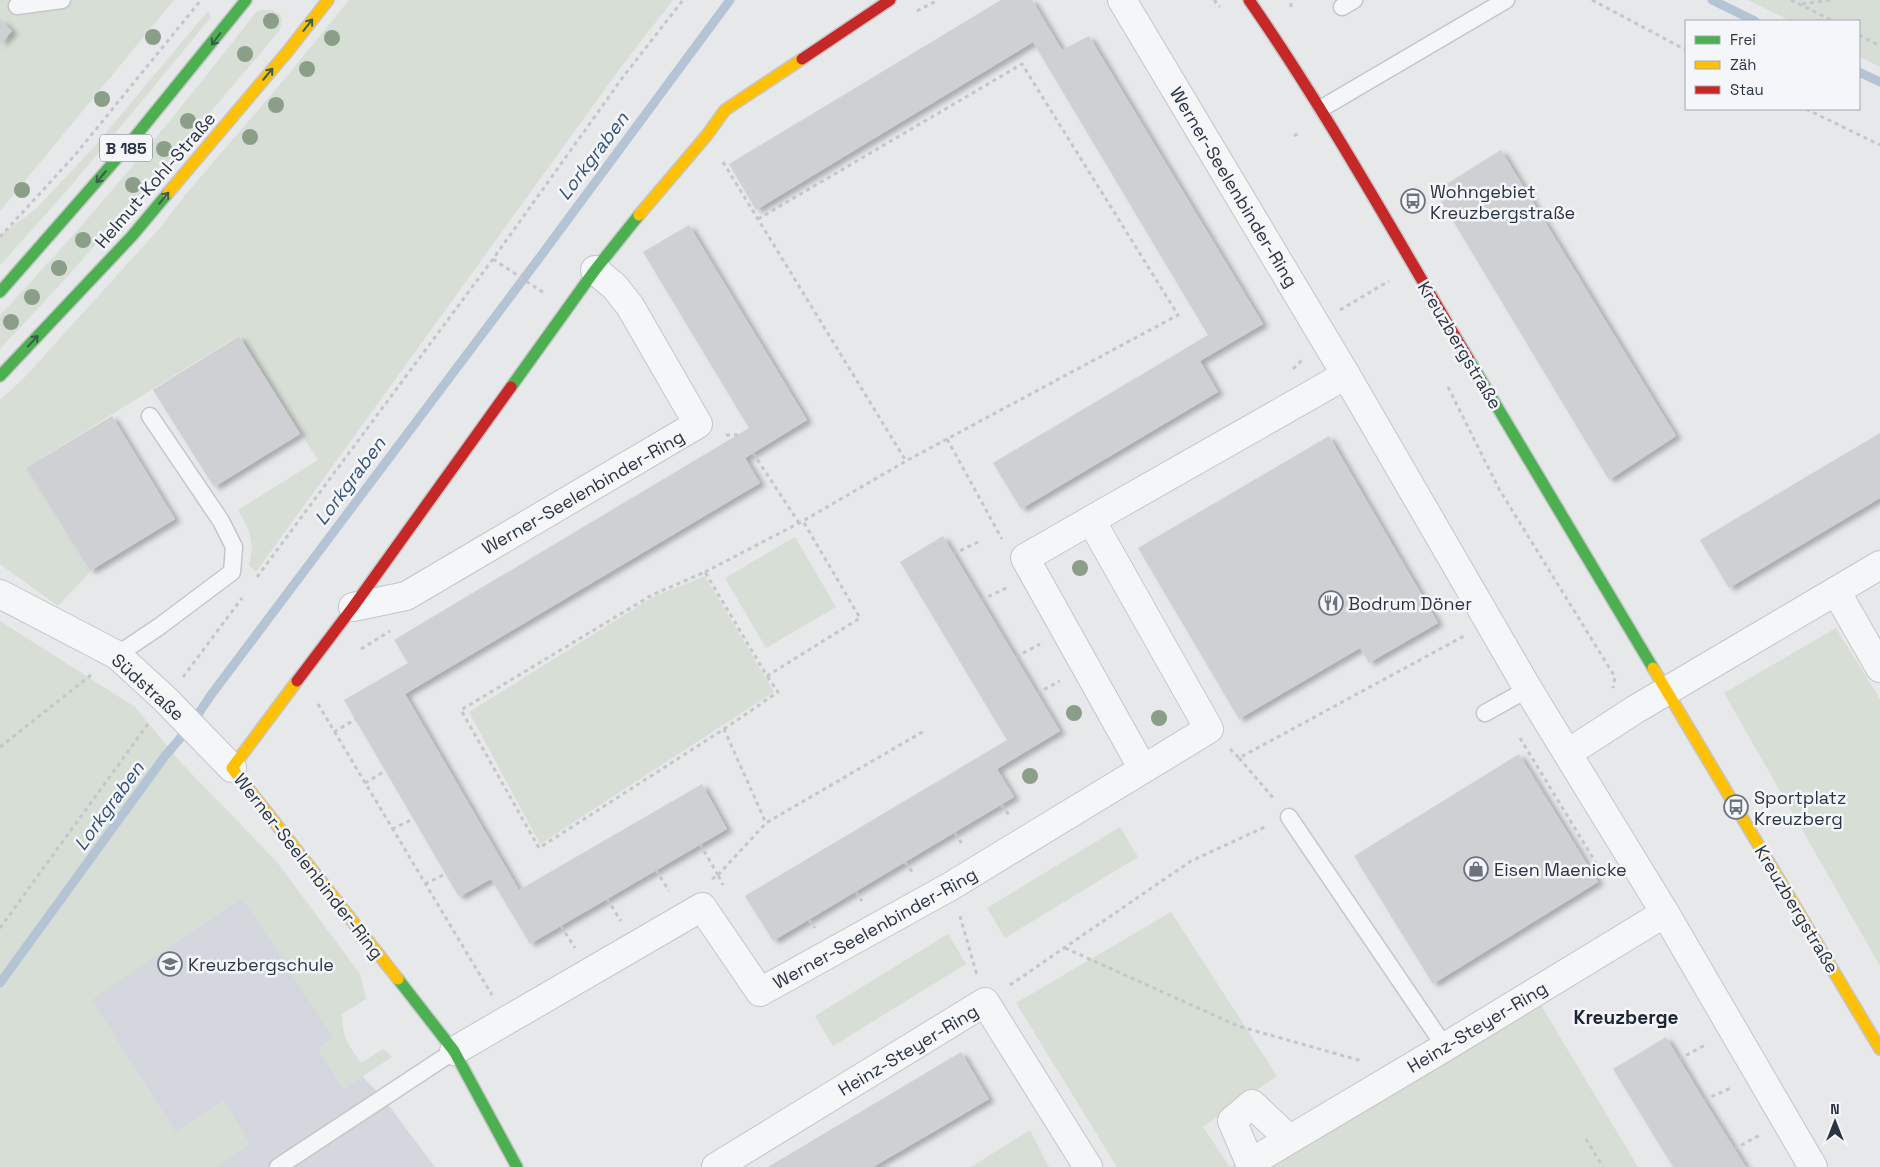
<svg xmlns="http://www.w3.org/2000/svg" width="1880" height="1167" viewBox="0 0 1880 1167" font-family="'Space Grotesk',sans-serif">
<defs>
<filter id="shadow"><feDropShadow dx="5.5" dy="3" stdDeviation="2.5" flood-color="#0004"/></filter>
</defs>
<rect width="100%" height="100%" fill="#e6e8ea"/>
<polygon fill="#d4d7dd" points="181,792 364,1078 383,1098 435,1167 0,1167 0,1044"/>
<g fill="#d6ded6">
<polygon points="0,0 174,0 0,211"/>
<path d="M349,0h324l-52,67 -365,505 -7,-7c6,-24 1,-34 -11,-55l80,-50 -79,-125 -213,133 64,104 -32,34 -58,-42v-164l22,-20 137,-151 31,-40 88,-102z"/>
<polygon points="1748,0 1880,0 1880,67 1859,56 1859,21 1790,21"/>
<path d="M262,10h9l9,4 2,7 -3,10c-91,108 -182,216 -279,318v-34c91,-96 175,-198 256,-303z"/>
<path d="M208,11l3,6c-69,84 -137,168 -211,248v-30l36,-26 58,-62z"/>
<polygon points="795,537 836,607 766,648 725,578"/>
<polygon points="705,576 774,692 540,844 469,712 653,597"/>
<path d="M0,621l135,86 47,57 95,98 83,112 6,25 -24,15c0,24 6,30 19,49l22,-14 9,8 -49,32 -25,-40 15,-12 -91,-139 -150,102 84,132 48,-32 26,44 -33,23h-217z"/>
<polygon points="1836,628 1880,699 1880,966 1724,693"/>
<polygon points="1120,827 1138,857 1005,938 987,908"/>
<polygon points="1171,912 1277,1076 1203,1127 1230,1167 1117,1167 1016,1003"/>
<polygon points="948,934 966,964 833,1046 815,1016"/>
<polygon points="1530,987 1638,1167 1230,1167"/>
<polygon points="1030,1130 1049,1167 971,1167"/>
</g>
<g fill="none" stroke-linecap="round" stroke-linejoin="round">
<g stroke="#b4c4d5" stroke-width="9">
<polyline points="1712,0 1755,21"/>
<polyline points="1859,72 1880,82"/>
<polyline points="0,983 165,756 188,729 211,695 537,261 730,0"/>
</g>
</g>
<g fill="#ced0d3" filter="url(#shadow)">
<polygon points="1001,0 1032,0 1062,50 1089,36 1263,324 1200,361 1218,392 1021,509 993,463 1208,335 1033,42 756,210 729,164"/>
<polygon points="0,19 12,31 0,44"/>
<polygon points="1501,150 1676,436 1609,480 1435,191"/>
<polygon points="689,225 807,420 745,458 760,483 405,694 519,890 702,784 727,829 530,944 491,879 459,897 344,700 408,663 394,640 749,428 643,252"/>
<polygon points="239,336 300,434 214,487 153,390"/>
<polygon points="112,416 175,519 90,571 26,468"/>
<polygon points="1880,433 1880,498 1729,588 1700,540"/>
<polygon points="1329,436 1438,623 1369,663 1360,648 1239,719 1138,548"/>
<polygon points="943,536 1060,731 997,769 1014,797 773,941 745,896 1007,740 900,562"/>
<polygon points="1519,754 1598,882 1433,984 1354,856"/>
<polygon points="1666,1037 1704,1100 1746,1167 1673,1167 1613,1069"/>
<polygon points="961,1052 989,1099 940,1128 873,1167 768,1167"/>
</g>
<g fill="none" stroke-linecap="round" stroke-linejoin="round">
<g stroke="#c4c6c8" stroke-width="19">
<g id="lane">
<polyline points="17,6 62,0"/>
<polyline points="1342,7 1354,0"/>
<polyline points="1322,108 1506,0"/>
<polyline points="117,655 160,626 232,572 234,547 221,521 150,416"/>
<polyline points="1485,713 1528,689"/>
<polyline points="1289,817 1445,1047"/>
<polyline points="278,1167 454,1051"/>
</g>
</g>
<g stroke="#c4c6c8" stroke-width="30">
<g id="street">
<polyline points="1122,0 1346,375 1528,689 1665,913 1813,1167"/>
<polyline points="1091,520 1025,558 1143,769"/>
<polyline points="1836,591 1880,668"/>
<polyline points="0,594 117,655 166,700 232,768"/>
<polyline points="353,607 406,596 698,424 630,306 615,287 595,270"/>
<polyline points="1568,753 1636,709 1880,565"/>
<polyline points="454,1051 702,907 760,992 951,886 1209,729 1091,520 1346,375"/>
<polyline points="1289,1139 1252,1104 1232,1121 1250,1163 1445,1047 1665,913"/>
<polyline points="716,1167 985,1002 1088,1167"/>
</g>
</g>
<g stroke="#c4c6c8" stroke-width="14">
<g id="fast">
<polyline points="0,292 126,148 246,0"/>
<polyline points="1468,358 1653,668"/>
<polyline points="0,376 132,236 168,193"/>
<polyline points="511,387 595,270 639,215"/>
<polyline points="398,979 454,1051 517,1167"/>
</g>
</g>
<g stroke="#c4c6c8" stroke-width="14">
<g id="slow">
<polyline points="168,193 288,51 328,0"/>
<polyline points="639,215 707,135 725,110 802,59"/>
<polyline points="1653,668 1880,1049"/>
<polyline points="297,681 232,768 398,979"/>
</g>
</g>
<g stroke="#c4c6c8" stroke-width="14">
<g id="jam">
<path d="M1249,0c80,115 147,238 219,358"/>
<polyline points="802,59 890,0"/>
<polyline points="297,681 353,607 511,387"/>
</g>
</g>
<g stroke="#c5c6ca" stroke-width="3" stroke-dasharray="4 4" stroke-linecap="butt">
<polyline points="1214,0 1220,7"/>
<polyline points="1592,0 1686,50"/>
<polyline points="1791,0 1833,21"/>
<polyline points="1802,4 1830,0"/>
<polyline points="1291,7 1291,0"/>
<polyline points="917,11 938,0"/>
<polyline points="1859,35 1880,46"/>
<polyline points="1806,109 1880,145"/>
<polyline points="1294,136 1300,132"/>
<polyline points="723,162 906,461 803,521 860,618 767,676 705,572 652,595 461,710 539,848 724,729 766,823"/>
<polyline points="758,219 1022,64 1178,315 906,461"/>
<polyline points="0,237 75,155 201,0"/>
<polyline points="493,259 544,293"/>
<polyline points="1340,310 1389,281"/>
<polyline points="1293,369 1303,359"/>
<polyline points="1448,387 1499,489 1615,677 1613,688"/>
<polyline points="726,435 738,435"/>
<polyline points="947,439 1002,539"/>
<polyline points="753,453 799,523"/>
<polyline points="953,554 978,542"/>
<polyline points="705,572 803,521"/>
<polyline points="257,577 493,259 623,77 683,0"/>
<polyline points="981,600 1008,587"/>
<polyline points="361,649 390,631"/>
<polyline points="1016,657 1040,644"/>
<polyline points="183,677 242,598"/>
<polyline points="1037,693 1060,681"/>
<polyline points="318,704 492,995"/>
<polyline points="724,729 778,692 767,676"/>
<polyline points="334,732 356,719"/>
<polyline points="1520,738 1596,863"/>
<polyline points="0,747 91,675"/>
<polyline points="1230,749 1239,758 1464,636"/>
<polyline points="1239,758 1275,800"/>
<polyline points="365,783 385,771"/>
<polyline points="1001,805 1010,816"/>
<polyline points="392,829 413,819"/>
<polyline points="955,833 962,844"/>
<polyline points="700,844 718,875"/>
<polyline points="905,862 913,873"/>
<polyline points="656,870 669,891"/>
<polyline points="718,875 766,823 924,731"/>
<polyline points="712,879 718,875 723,885"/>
<polyline points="425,884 445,874"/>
<polyline points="856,892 862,901"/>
<polyline points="607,899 621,921"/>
<polyline points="960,916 977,975"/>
<polyline points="809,920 815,928"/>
<polyline points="561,926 575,948"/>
<polyline points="0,928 148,724"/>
<polyline points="1065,948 1238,1026 1362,1061"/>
<polyline points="1010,985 1191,861 1267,826"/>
<polyline points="1679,1059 1707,1044"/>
<polyline points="1704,1100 1733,1087"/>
<polyline points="1586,1139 1603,1167"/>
<polyline points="1734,1149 1760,1135"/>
</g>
<use href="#lane" stroke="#f5f6f7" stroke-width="16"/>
<use href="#street" stroke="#f5f6f7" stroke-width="28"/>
<use href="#fast" stroke="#4caf50" stroke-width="11"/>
<use href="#slow" stroke="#ffc107" stroke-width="11"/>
<use href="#jam" stroke="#c62828" stroke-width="11"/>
</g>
<g fill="#8a9e88">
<circle cx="271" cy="21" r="8"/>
<circle cx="153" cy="37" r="8"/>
<circle cx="332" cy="38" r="8"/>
<circle cx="245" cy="54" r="8"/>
<circle cx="307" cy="69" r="8"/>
<circle cx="102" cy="99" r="8"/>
<circle cx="276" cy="105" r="8"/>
<circle cx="188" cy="121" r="8"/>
<circle cx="250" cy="137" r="8"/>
<circle cx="164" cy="149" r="8"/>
<circle cx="133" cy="185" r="8"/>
<circle cx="22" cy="190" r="8"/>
<circle cx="83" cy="240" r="8"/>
<circle cx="59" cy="268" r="8"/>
<circle cx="32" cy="297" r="8"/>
<circle cx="11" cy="322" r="8"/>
<circle cx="1080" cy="568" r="8"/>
<circle cx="1074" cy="713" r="8"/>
<circle cx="1159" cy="718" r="8"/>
<circle cx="1030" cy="776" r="8"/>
</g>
<defs><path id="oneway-shaft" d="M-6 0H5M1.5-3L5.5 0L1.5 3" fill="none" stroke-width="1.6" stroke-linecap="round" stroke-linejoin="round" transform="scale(1.25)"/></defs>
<g stroke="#375f49">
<use href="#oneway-shaft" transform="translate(308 25) rotate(-52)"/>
<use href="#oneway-shaft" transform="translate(216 39) rotate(127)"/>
<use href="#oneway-shaft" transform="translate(268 74) rotate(-50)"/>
<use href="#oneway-shaft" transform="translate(101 177) rotate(130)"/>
<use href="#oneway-shaft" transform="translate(164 198) rotate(-50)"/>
<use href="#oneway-shaft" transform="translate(33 341) rotate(-47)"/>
</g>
<defs>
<g id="bus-ring" transform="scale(1.25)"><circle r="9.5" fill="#f4f6f9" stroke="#6c737f" stroke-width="1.5"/><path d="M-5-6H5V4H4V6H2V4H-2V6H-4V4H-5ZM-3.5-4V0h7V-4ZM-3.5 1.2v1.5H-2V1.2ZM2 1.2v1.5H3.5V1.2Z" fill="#6c737f"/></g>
<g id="restaurant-ring" transform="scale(1.25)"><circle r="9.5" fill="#f4f6f9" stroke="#6c737f" stroke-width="1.5"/><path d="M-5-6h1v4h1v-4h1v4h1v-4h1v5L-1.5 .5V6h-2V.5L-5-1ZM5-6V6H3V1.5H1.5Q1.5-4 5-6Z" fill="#6c737f"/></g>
<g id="shop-ring" transform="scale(1.25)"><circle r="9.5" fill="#f4f6f9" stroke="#6c737f" stroke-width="1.5"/><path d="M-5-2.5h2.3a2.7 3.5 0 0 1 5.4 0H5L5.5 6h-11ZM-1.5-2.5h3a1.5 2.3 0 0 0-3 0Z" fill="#6c737f"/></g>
<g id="school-ring" transform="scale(1.25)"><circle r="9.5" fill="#f4f6f9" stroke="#6c737f" stroke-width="1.5"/><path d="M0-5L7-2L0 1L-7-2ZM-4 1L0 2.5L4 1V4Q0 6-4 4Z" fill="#6c737f"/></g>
</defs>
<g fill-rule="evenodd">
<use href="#bus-ring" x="1413" y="201"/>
<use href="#restaurant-ring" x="1331" y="603"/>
<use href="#bus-ring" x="1736" y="807"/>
<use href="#shop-ring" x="1476" y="869"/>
<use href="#school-ring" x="170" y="964"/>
</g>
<g text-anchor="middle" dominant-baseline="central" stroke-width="5" stroke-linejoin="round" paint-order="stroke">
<rect fill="#f4f6f9" stroke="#676e7b" stroke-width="1" x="100" y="134.5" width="52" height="27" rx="4"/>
<g font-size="16" font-weight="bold" fill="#2b3445">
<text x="126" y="148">B 185</text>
</g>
<g font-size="18" fill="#2b3445" stroke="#f4f6f9">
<text transform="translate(155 180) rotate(-49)">Helmut-Kohl-Straße</text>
<text transform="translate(1234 187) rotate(59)">Werner-Seelenbinder-Ring</text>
<text transform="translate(1460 345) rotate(59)">Kreuzbergstraße</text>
<text transform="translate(583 492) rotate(-30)">Werner-Seelenbinder-Ring</text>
<text transform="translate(148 687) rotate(42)">Südstraße</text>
<text transform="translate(309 866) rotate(52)">Werner-Seelenbinder-Ring</text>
<text transform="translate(1797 909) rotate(59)">Kreuzbergstraße</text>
<text transform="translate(875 928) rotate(-29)">Werner-Seelenbinder-Ring</text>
<text transform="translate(1477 1027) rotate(-31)">Heinz-Steyer-Ring</text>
<text transform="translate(908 1050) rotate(-31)">Heinz-Steyer-Ring</text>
</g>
<g font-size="18" fill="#2b3445" stroke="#f4f6f9" text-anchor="start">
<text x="1430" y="191">Wohngebiet<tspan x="1430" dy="21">Kreuzbergstraße</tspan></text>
<text x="1348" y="603">Bodrum Döner</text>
<text x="1754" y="797">Sportplatz<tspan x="1754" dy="21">Kreuzberg</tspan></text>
<text x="1494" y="869">Eisen Maenicke</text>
<text x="188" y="964">Kreuzbergschule</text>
</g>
<g font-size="19" font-style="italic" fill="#34527a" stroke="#f4f6f9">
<text transform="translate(593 156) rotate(-53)">Lorkgraben</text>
<text transform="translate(350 481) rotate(-53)">Lorkgraben</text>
<text transform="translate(109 806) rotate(-54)">Lorkgraben</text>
</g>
<g font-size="19" font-weight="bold" fill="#1d2536" stroke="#f4f6f9">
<text x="1626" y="1017">Kreuzberge</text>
</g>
</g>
<rect x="1685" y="20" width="175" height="90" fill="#f4f6f9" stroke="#a4a8b1"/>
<rect x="1695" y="36" width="25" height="8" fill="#4caf50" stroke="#a4a8b1"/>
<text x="1730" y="45" font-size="15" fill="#2b3445">Frei</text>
<rect x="1695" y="61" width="25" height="8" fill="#ffc107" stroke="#a4a8b1"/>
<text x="1730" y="70" font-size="15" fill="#2b3445">Zäh</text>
<rect x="1695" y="86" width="25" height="8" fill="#c62828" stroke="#a4a8b1"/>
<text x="1730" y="95" font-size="15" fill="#2b3445">Stau</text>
<g transform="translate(1835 1122)" stroke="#f4f6f9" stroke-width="4" paint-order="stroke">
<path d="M0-4L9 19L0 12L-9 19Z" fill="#2b3445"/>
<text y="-8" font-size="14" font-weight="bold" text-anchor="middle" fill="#2b3445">N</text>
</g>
</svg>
